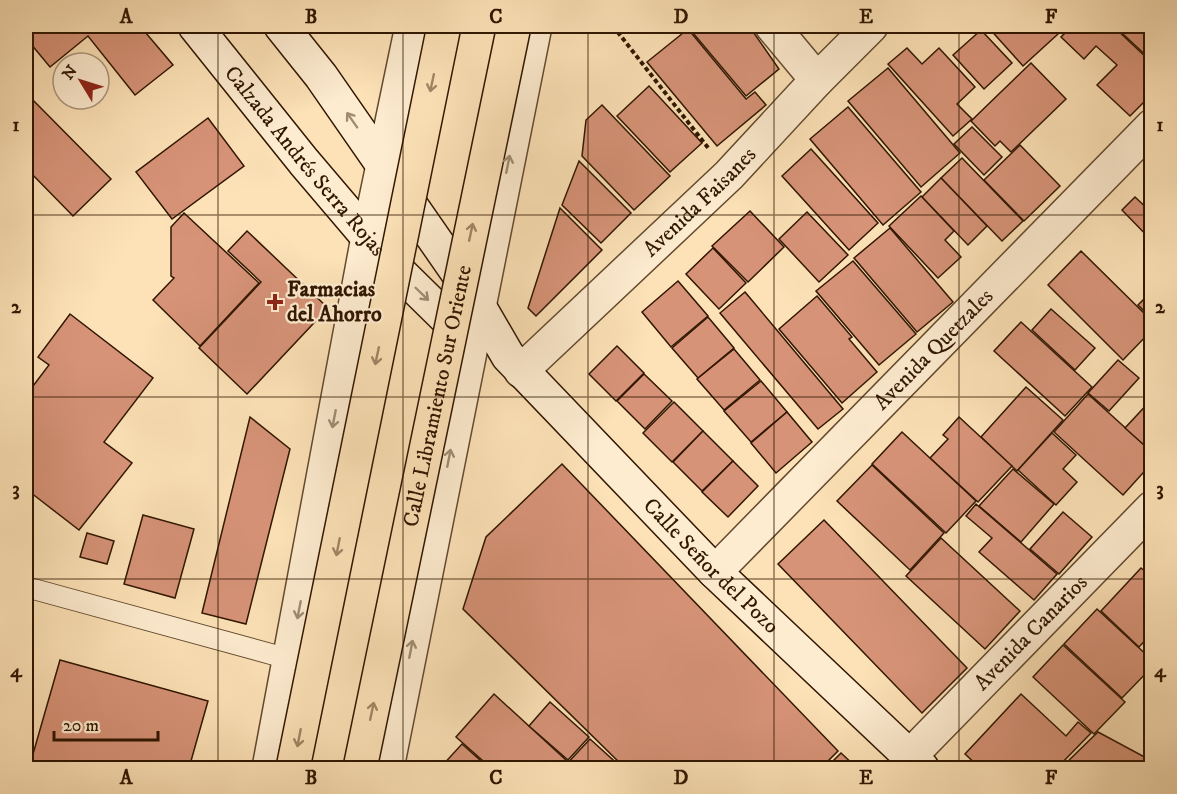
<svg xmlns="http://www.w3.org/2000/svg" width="1177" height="794" viewBox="0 0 1177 794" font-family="'IM FELL DW Pica',serif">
<rect width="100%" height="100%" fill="#fde2b7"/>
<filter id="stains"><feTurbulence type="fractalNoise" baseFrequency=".00333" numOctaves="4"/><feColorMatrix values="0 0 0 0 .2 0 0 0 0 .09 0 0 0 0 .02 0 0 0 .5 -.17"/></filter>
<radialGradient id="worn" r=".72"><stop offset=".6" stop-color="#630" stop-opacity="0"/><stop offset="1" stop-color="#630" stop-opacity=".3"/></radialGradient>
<g fill="#d79378" stroke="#301601" stroke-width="1.5">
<polygon points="41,26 140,26 173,65 135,95 88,36 50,67 26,38"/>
<polygon points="690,26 727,26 733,33 741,26 749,26 779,69 746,96 688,27"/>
<polygon points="987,26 1051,26 1058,34 1023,66"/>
<polygon points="1072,26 1113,26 1152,63 1152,94 1130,116 1097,85 1117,65 1096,46 1084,59 1061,37"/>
<polygon points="1132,26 1152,26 1152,61 1123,34"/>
<polygon points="688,29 746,99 755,92 766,105 717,146 647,62"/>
<polygon points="981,30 1012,63 984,89 953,55"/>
<polygon points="907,48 922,64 939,48 975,87 957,104 972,119 953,136 888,64"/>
<polygon points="1031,63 1066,99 1011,152 1000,141 995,146 971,121"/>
<polygon points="888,68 960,153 921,187 848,101"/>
<polygon points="649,86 702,143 670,172 617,116"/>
<polygon points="26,93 111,179 73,216 26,168"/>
<polygon points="602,105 670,176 634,210 582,156 586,120"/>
<polygon points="848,107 921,192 883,225 810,139"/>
<polygon points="208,118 244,166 172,219 136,172"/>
<polygon points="972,127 1002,157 984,175 954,144"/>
<polygon points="1020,145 1060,186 1024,221 984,180"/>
<polygon points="811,149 878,223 849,250 782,176"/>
<polygon points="962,158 1023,221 1002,241 941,178"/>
<polygon points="579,161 631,213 601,243 562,205"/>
<polygon points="941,178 987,226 968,245 922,197"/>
<polygon points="921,196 954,231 945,240 961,257 938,278 889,226"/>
<polygon points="1135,197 1152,213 1152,241 1122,210"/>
<polygon points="560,208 602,250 536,316 528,308"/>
<polygon points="750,211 784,247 748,282 712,246"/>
<polygon points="807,212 848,255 819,282 779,239"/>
<polygon points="184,213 259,283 200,346 153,300 174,278 171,276 171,227"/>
<polygon points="890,228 953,302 917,332 854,258"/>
<polygon points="247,231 328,308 247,394 199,348 261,282 228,251"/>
<polygon points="713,248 746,283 719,309 686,274"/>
<polygon points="1081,251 1152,321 1152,330 1123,360 1048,285"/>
<polygon points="853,261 916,334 879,365 816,291"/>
<polygon points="678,281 708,316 671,347 642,312"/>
<polygon points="1152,291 1152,319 1138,305"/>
<polygon points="745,292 843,409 818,429 720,313"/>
<polygon points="817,296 852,337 849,339 877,372 842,403 779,329"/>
<polygon points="1051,309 1095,348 1075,370 1032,330"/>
<polygon points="70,314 153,378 104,442 132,463 79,530 26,489 26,386 30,390 49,365 38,357"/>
<polygon points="708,317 734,348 698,378 672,348"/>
<polygon points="1021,322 1092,387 1065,416 994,351"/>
<polygon points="617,346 644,373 616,401 589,374"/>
<polygon points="734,349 760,380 724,410 697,379"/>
<polygon points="1118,360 1139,378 1109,411 1088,393"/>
<polygon points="644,374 672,401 645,429 617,401"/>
<polygon points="761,381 787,412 751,442 724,411"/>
<polygon points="1026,387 1063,420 1017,471 981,437"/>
<polygon points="1088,394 1152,452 1152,463 1123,495 1054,432"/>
<polygon points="1152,399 1152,452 1125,428"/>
<polygon points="674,402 703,431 672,462 643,433"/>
<polygon points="787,412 812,442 776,473 751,443"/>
<polygon points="250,417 290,449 246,624 202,613"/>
<polygon points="959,417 1012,466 978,502 930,458 948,439 943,435"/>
<polygon points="703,431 733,461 702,491 673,462"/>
<polygon points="902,432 976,501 946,533 872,464"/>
<polygon points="1052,433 1076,455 1063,469 1077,482 1056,505 1018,470"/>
<polygon points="733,461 758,486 728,517 702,492"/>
<polygon points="562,464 838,751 821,768 625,768 463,609 486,537"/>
<polygon points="872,465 944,533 910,570 837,501"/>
<polygon points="1013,469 1054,504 1021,542 979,506"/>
<polygon points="976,504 1057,574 1034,600 979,552 992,538 966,516"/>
<polygon points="1063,512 1092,537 1059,574 1030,549"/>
<polygon points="143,515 194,529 175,598 124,584"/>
<polygon points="824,520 967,668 922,713 778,564"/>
<polygon points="87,533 114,541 107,564 80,557"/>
<polygon points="941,538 1020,611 985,649 906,576"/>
<polygon points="1141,568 1152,577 1152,633 1139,647 1101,611"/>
<polygon points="1097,609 1152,660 1152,667 1122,698 1064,644"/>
<polygon points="1063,645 1125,702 1094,734 1033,677"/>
<polygon points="60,660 208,701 189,768 29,768"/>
<polygon points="494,694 567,761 560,768 491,768 456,737"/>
<polygon points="1021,694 1066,736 1078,722 1091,733 1057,768 980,768 965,754"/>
<polygon points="550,702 589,737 568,760 529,726"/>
<polygon points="1098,732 1152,761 1152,768 1061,768"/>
<polygon points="590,739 622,768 563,768"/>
<polygon points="462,744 489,768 440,768"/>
<polygon points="841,753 857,768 826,768"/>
</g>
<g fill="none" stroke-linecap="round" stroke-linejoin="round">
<g stroke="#63492e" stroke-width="22">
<polyline id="lane" points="26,587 289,659"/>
</g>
<g stroke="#63492e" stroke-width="36">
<g id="street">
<polyline points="772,26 817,80"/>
<path id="s1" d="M521,371l208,-196 88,-95 54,-54"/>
<path id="s2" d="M715,572l437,-446"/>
<path id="s3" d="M909,757l243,-249"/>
<polyline points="269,768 368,237 412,26"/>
<polyline points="387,768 535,26"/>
</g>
</g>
<g stroke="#301601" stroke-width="36">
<g id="secondary">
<path id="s4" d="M195,26l109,136 85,100 56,55 28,19"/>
<path id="s5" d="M281,26l40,50 148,213 39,67 207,216 207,196"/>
</g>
</g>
<polyline stroke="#301601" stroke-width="4" stroke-dasharray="4.5 3" stroke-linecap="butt" points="613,26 709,149"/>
<use href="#lane" stroke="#feecd0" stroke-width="20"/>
<use href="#street" stroke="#feecd0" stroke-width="33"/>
<use href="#secondary" stroke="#feecd0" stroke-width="33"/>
<g stroke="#301601" stroke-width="36" stroke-linecap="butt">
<g id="primary-bridge">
<polyline points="293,768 444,26"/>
<path id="s6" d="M360,768l154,-742"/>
</g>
</g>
<use href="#primary-bridge" stroke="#fde2b7" stroke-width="33"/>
</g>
<defs><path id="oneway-shaft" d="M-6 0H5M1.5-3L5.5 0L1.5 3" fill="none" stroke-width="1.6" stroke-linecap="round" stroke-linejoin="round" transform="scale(1.5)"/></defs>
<g stroke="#a18665">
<use href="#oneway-shaft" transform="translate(432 83) rotate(102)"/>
<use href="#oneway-shaft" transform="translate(471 232) rotate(-78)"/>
<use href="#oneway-shaft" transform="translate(377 356) rotate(102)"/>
<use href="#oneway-shaft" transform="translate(338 547) rotate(101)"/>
<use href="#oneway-shaft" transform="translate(372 711) rotate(-78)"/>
<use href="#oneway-shaft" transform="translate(299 738) rotate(101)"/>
</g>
<g stroke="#a18c73">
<use href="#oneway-shaft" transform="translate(352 120) rotate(-125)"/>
<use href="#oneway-shaft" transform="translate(508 164) rotate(-79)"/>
<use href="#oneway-shaft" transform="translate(422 294) rotate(44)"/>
<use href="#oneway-shaft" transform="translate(334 419) rotate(101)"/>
<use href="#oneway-shaft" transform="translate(449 458) rotate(-79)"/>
<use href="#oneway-shaft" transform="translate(299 610) rotate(101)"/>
<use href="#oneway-shaft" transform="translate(411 649) rotate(-79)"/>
</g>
<path fill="none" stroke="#301601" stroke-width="1.5" stroke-opacity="0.55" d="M218,26v742M403,26v742M588,26v742M774,26v742M959,26v742M26,215h1126M26,397h1126M26,579h1126"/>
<path fill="#8f2418" stroke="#feecd0" stroke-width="2" d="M272 293h6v6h6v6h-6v6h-6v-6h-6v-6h6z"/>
<g text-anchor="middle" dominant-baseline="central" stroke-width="4.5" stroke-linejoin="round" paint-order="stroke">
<g font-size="22" fill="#301601" stroke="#feecd0">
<text stroke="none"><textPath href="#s4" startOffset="174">Calzada Andrés Serra Rojas</textPath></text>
<text stroke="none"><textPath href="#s1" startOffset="246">Avenida Faisanes</textPath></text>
<text stroke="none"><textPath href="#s2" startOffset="312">Avenida Quetzales</textPath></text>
<text stroke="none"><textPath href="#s6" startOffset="380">Calle Libramiento Sur Oriente</textPath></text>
<text stroke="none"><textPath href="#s5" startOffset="693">Calle Señor del Pozo</textPath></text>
<text stroke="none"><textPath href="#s3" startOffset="174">Avenida Canarios</textPath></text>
</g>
<g font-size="22" font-weight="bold" fill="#301601" stroke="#feecd0" text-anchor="start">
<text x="287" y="289">Farmacias<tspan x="287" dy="25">del Ahorro</tspan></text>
</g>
</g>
<rect width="1177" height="794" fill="none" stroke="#fde2b7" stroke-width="66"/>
<g transform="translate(81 81) rotate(308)"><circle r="28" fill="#feecd0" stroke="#ac967d" stroke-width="1.5"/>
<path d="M0-4.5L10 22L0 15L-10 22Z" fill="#8f2418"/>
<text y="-9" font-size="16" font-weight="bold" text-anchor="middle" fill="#301601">N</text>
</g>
<path d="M54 731v9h104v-9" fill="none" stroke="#301601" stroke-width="3"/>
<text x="63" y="731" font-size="18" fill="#301601" stroke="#feecd0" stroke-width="4.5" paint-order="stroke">20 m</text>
<rect x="33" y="33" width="1111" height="728" fill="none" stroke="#301601" stroke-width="2"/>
<g font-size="20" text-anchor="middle" font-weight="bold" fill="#301601">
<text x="126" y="23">A</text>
<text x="311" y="23">B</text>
<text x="496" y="23">C</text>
<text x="681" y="23">D</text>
<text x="866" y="23">E</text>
<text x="1051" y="23">F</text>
<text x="16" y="131">1</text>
<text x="1160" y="131">1</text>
<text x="16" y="313">2</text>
<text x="1160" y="313">2</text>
<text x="16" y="495">3</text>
<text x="1160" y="495">3</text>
<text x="16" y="677">4</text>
<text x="1160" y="677">4</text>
<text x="126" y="784">A</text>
<text x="311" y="784">B</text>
<text x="496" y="784">C</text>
<text x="681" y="784">D</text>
<text x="866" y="784">E</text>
<text x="1051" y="784">F</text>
</g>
<rect width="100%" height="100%" filter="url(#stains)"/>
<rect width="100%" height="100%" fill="url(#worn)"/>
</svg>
